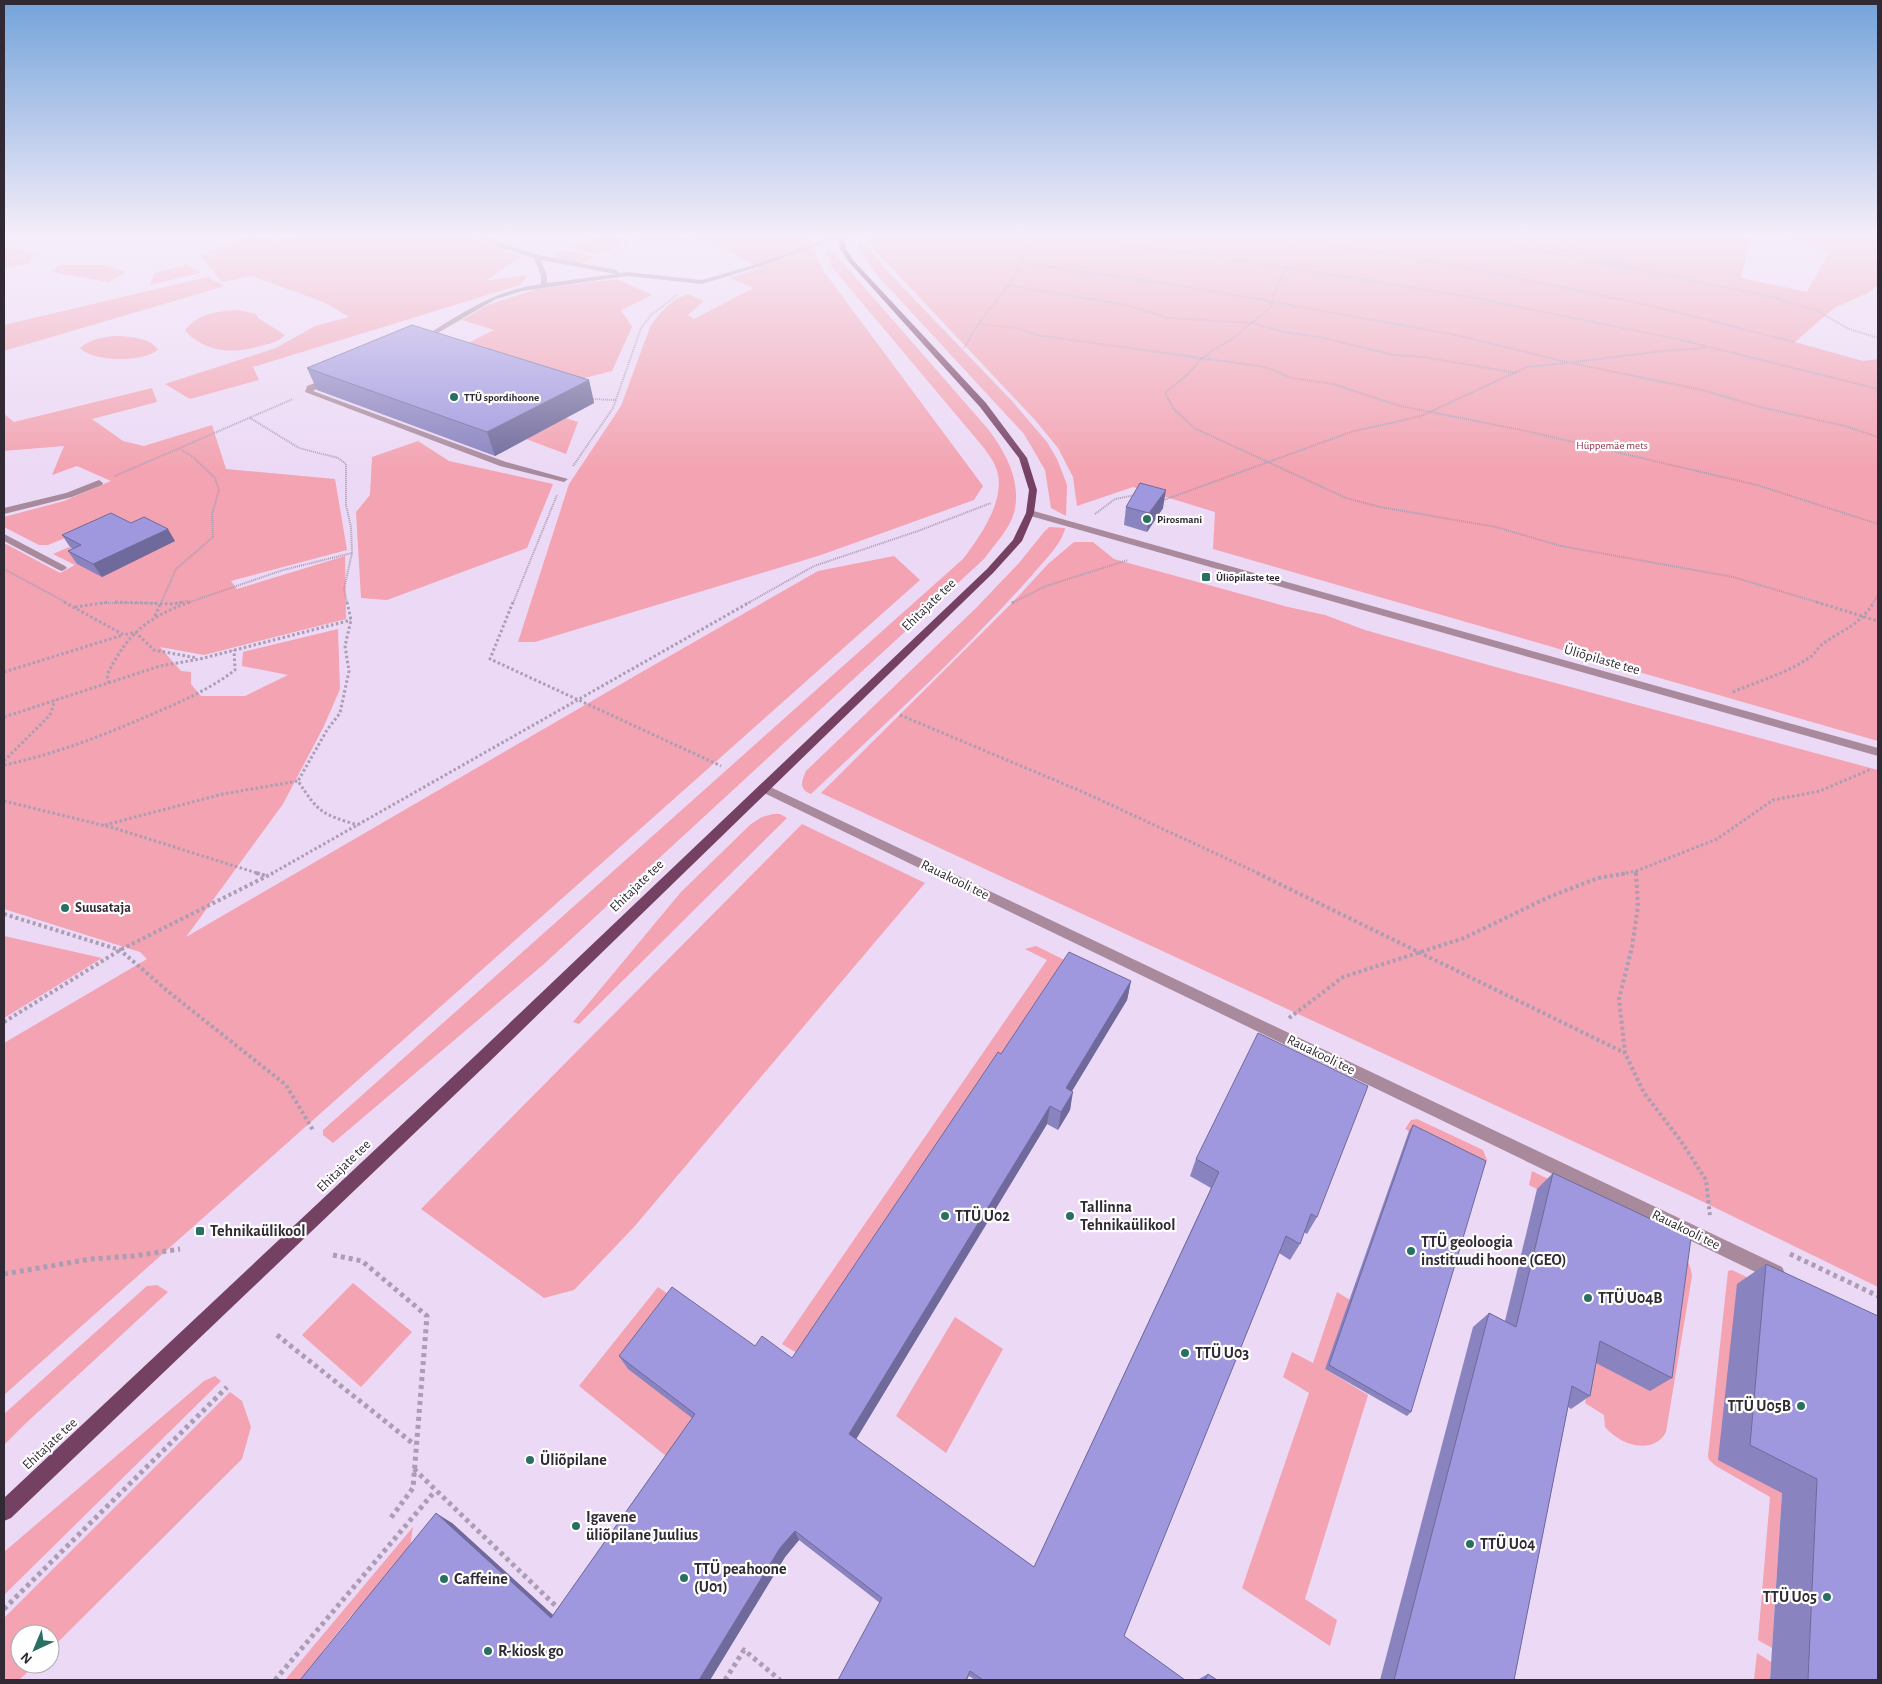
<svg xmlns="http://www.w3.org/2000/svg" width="1882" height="1684" viewBox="0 0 1882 1684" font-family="'Alegreya Sans',sans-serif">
<rect width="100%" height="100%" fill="#ecd9f5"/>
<g fill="#f3a3b1" fill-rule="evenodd">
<polygon points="251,236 279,241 299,236 468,236 521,256 486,281 528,275 520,285 253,367 259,380 190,399 165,384 276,348 315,326 349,317 326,303 252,276 222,282 200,255"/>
<polygon points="607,236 618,236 622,245 594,254 569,247"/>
<path d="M625,236h184l13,33 161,217 -9,14 -153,55 -286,87h-17l51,-158 52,-78 29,-79c6,-10 26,-33 39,-32 5,1 11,5 15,6l-16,14 6,4 59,-31 -23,-10 30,-10 -32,-17 -36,-12 -43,2z"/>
<polygon points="858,236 863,244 868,247 890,274 1012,401 1047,442 1057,459 1067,485 1066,516 1051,508 1045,470 1024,434 877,275 859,249"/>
<path d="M867,236h1011v49l-10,8 -34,15 -39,34 68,19 15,-2v382l-665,-192 2,-37 -82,-25 -56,19 -4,-29 -15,-29 -23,-28 -161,-171zM1751,237l37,1 41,14 -22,40 -66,-14z"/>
<polygon points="4,248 19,249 34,253 30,263 4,268"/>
<path d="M830,248l158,181c18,24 34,53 26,84 -5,17 -20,32 -30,46l-440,405 -211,179 -10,-8v-5l640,-571c17,-22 45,-62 33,-91 -2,-7 -8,-14 -12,-20l-153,-182 -5,-16z"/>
<path d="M565,250l28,7c-15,12 -30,5 -47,2z"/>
<polygon points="59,265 103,265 126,272 109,282 51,272"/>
<polygon points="187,265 200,273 150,285 154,273"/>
<polygon points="207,277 225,286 4,351 4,325"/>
<polygon points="617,279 652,295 621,310 632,327 612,371 569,382 489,355 470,342 494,330 462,320 488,305 537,289"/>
<path d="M239,310l17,4 2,4 27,17c-5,6 -13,8 -21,10 -30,9 -56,9 -79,-14 12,-18 34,-20 54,-21z"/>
<path d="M112,336c13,0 39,1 46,14 -15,12 -63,13 -78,-2 9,-8 20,-10 32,-12z"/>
<polygon points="152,388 157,402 92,419 123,441 144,446 212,425 226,469 335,479 347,550 231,581 237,589 345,556 346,619 204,655 160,647 181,671 191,672 191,684 201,696 245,696 288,675 242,666 243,652 338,629 340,689 324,726 283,804 186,937 640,673 818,571 894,556 920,580 4,1395 4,1043 147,959 140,952 4,909 4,543 60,573 75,565 53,554 69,547 81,553 109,520 48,545 39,545 4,527 4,517 64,501 111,481 77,466 52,475 64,446 4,451 4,414 14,422"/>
<polygon points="566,418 578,422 566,454 526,439"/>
<polygon points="418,441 449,461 553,484 527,548 387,600 361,598 356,512 370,495 372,457"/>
<path d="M1049,527l16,1c-2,15 -23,35 -32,46 -69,78 -147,149 -222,220 -12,-5 -10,-12 -5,-23l170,-163 43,-45 25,-31z"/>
<polygon points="1074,542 1093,542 1114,559 1288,607 1325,615 1365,630 1492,666 1878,770 1878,1287 1689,1195 821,793 1012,603 1048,564"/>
<polygon points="773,814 780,814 787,818 579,1024 573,1022 681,892 751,824 762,817"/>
<polygon points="802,824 925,883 634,1227 574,1290 544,1298 421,1209"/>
<polygon points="4,936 102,958 4,1018"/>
<polygon points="1036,946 1126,990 1129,992 1127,1000 805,1358 782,1344 1047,960 1025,949"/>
<polygon points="1417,1119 1483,1150 1487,1160 1484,1168 1405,1129 1411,1120"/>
<path d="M1532,1171l144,72c9,11 14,19 16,33l-26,156c-13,24 -46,13 -61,-5l-1,-12 -19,-12 10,-41 -32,-160 -34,-17z"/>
<polygon points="1732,1270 1878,1340 1782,1493 1772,1648 1758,1640 1770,1497 1716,1466 1709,1460 1708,1456 1728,1271"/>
<polygon points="353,1283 412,1332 361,1387 302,1335"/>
<polygon points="157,1285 168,1292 25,1424 4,1445 4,1414 147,1286"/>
<polygon points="658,1287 679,1302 703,1426 676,1464 579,1386"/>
<polygon points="1337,1292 1350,1300 1325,1369 1368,1395 1305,1599 1337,1620 1330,1646 1242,1588 1309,1393 1283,1377 1292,1352 1313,1363"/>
<polygon points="955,1317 1003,1349 946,1453 896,1416"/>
<polygon points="215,1376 221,1381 4,1595 4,1552 204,1381"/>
<polygon points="230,1392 242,1401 251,1427 242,1459 50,1650 50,1634 20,1634 20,1664 36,1664 19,1680 4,1680 4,1618"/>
<polygon points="413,1527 408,1560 350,1617 322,1652 309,1680 285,1680"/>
<polygon points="1757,1653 1771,1662 1770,1680 1754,1680"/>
</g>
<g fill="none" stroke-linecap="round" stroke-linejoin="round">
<g stroke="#ab9db3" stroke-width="2" stroke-dasharray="1 1" stroke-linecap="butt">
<polyline points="630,236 648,243"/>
<polyline points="1055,236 1221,257 1465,296 1677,339 1878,389"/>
<polyline points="1275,236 1450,264 1648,305 1794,342"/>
<polyline points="1465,236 1638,270"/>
<polyline points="1505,236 1679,278 1764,295 1816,310 1849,329 1878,338"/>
<polyline points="1539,236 1620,261"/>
<path d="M1297,240c-6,25 -21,41 -26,67l-40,33 -17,9 -14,11 -13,15 -22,18 8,15 21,20 152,70 34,9 116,20 65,19 172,31 87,26"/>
<polyline points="570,246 603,236"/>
<polyline points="614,255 625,248 625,243 621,236"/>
<polyline points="1023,263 1196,288 1456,335 1571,363 1702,390 1764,408 1845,426 1878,437"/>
<polyline points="1009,285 1126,305 1169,318 1252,323 1284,332 1319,337 1394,355 1424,357 1517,373"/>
<polyline points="979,324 1017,328 1036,335 1265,367 1292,378 1333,384 1400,406 1526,431 1757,485 1878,524"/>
<polyline points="964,348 979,323 1013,279 1033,236"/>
<polyline points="1574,362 1663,351 1706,348"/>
<polyline points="591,399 616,400"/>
<polyline points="250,418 299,448 338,458 346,464 346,505 351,527 352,553 344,589 347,603"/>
<polyline points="573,466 613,408 641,328 651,315 677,295"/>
<polyline points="115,476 293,399"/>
<polyline points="1161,501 1351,432 1421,416 1527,367 1567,363"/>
<polyline points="1095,514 1115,499 1136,495"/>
<polyline points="4,569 67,603"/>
<polyline points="100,603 155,603"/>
<polyline points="161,603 176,569 213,537 212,514 219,490 215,478 193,457 180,449"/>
<polyline points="177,603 188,601"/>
<polyline points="187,603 283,570 352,553"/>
<polyline points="513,603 557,495"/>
<polyline points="748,603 814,566 918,531 991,503"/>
<polyline points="1012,603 1046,586 1128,560"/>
<polyline points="1873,603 1878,595"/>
</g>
<g stroke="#ab9db3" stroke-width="3" stroke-dasharray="2.5 2.5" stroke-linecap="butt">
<polyline points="64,602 124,635 135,632 154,650 197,658"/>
<polyline points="115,602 174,604 183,602"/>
<path d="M347,602l4,18 -6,26 4,25 -9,42 -13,17 -29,51c21,32 23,33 60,44"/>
<polyline points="513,602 490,659 721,766"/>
<polyline points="1816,602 1878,621"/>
<polyline points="1012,603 1014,602"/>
<polyline points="75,607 109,602"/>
<polyline points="155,616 161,602"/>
<polyline points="4,672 123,635"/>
<path d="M109,683l-2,-8c21,-42 39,-57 83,-73"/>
<path d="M1733,692c25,-11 55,-19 77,-35 6,-4 8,-10 14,-14 21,-15 35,-17 50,-41"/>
<polyline points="900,715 1083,792 1260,874"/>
<polyline points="4,717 160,666 200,659 351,620"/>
<polyline points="4,761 50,715 55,700"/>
<path d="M4,765c51,-11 98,-29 146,-50 30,-13 59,-25 85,-45l-1,-20"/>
<polyline points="4,801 114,828 260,874"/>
<polyline points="105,825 223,794 298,781"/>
<polyline points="1636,871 1636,874"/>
<polyline points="271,874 750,602"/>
<polyline points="1621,874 1636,871 1717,839 1773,800 1820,791 1871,769"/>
</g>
<g stroke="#ab9db3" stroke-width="4" stroke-dasharray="3 3" stroke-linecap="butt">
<polyline points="256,873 267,876"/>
<polyline points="1257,873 1625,1053"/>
<polyline points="1636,873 1638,906 1632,947 1619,999 1625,1053 1644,1093 1681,1141 1706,1180 1710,1216"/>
<polyline points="4,914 120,950 170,993 286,1085 313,1130"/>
<polyline points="1289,1018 1343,977 1464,938 1549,897 1598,878 1628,873"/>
<polyline points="4,1022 120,950 273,873"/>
</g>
<g stroke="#ab9db3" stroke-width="5" stroke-dasharray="4 4" stroke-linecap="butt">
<polyline points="1790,1254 1878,1296"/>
<polyline points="333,1255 362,1261 427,1316 413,1488 390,1519"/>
<polyline points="4,1274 91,1259 134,1256 180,1249"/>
<polyline points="277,1335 415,1445"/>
<polyline points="414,1469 561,1611"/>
<polyline points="4,1609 227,1387"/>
<polyline points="275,1680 435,1491"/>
<polyline points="725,1680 744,1650 780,1680"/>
</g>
<g fill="#a88a9c" fill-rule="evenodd">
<path d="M474,236h7l57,19 79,15 2,3 8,-1 75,8 52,-15 81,-29h8l-85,31 -56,17 -75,-8 -105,15 -26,8 -72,42h-4v-2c41,-25 72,-48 121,-55v-8l-7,-18 -38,-12zM541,260l75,14 -69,9v-7z"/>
<polygon points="327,378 334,380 313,391 506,462 568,479 564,482 500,466 305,392 307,386"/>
<polygon points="99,480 103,483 102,485 72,497 4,514 4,508 66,493"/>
<polygon points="1030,510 1878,748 1878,756 1027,515 1026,513"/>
<polygon points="4,534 65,566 67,568 62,571 59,570 4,541"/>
<polygon points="764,784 1782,1267 1785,1273 1782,1279 1776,1282 1770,1279 760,791 758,788 760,785"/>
</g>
<polygon fill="#754163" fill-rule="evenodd" points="838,236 844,236 846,249 853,260 986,403 1027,458 1037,490 1034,513 1022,541 993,573 486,1065 11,1518 4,1521 4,1498 476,1055 987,569 1013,540 1026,513 1029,490 1019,458 980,407 849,262 840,249"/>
</g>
<g fill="#8983bf">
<polygon points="307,368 589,380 594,403 495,456 317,390"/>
<polygon points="1126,507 1163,508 1147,532 1124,525"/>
<polygon points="131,523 175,541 102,577 77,564 68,551 73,549 70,547 62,535"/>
<polygon points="1131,981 1127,1000 1072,1091 1070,1110 1058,1130 1047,1124 856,1439 1034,1567 1211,1188 1190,1176 1196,1159 1317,1217 1307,1234 1304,1232 1300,1244 1290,1260 1279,1253 1124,1636 1185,1680 975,1680 969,1676 967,1680 838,1680 880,1603 799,1540 785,1557 710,1680 300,1680 452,1523 553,1615 692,1418 628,1369 619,1356 755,1346 792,1358 1001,1054"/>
<polygon points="1413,1125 1411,1412 1407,1416 1325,1369 1409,1131"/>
<polygon points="1553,1173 1672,1378 1650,1391 1596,1363 1590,1396 1571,1409 1568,1407 1514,1680 1380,1680 1473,1327 1489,1313 1505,1321 1537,1189"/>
<polygon points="1766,1264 1878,1680 1770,1680 1782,1493 1718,1460 1737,1284"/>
<polygon points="1208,1674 1217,1680 1198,1680 1199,1679"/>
</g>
<g fill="#6f6a9b">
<polygon points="589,380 594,403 495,456 487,432"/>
<polygon points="1166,490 1163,508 1147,532 1149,513"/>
<polygon points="168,529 175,541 102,577 93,564"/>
<polygon points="1131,981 1127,1000 1063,1106 1066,1088"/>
<polygon points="1073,1092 1070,1110 1058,1130 1061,1112"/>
<polygon points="1050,1106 1047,1124 852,1446 849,1434"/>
<polygon points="436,1513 452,1523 564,1625 551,1618"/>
<polygon points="795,1531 799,1540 785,1557 710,1680 699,1680 780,1548"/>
</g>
<g fill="#9f98de" stroke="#6f6a9b">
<polygon points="412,325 589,380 487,432 307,368"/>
<polygon points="1140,483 1166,490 1149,513 1126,507"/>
<polygon points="111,513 131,523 144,517 168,529 93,564 68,551 81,545 62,535"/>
<polygon points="1069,952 1131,981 1066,1088 1073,1092 1061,1112 1050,1106 849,1434 1034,1567 1219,1172 1196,1159 1258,1033 1368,1086 1317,1217 1311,1214 1300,1244 1286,1236 1124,1636 1185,1680 983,1680 970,1671 966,1680 838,1680 882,1598 795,1531 780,1548 699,1680 300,1680 436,1513 551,1618 695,1414 619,1356 672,1287 755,1346 762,1336 792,1358 998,1052 1001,1054"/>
<polygon points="1413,1125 1486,1161 1411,1412 1329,1365"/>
<polygon points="1553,1173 1691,1238 1672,1378 1600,1341 1590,1396 1572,1386 1514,1680 1394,1680 1489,1313 1516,1327"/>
<polygon points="1766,1264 1878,1316 1878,1680 1808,1680 1817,1479 1750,1445"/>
<polygon points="1208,1674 1217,1680 1205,1680"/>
</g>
<linearGradient id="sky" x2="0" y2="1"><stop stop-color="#74a3da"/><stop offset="0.5" stop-color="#f6eefa"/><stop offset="1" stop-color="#f6eefa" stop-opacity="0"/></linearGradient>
<rect width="1882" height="472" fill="url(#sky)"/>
<g fill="#296f63" stroke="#fff" stroke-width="2">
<circle cx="454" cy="397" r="5"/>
<circle cx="1147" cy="519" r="5"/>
<rect x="1201" y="572" width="10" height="10" rx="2.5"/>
<circle cx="65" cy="908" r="5"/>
<circle cx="945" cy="1216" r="5"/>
<circle cx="1070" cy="1216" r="5"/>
<rect x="195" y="1226" width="10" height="10" rx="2.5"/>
<circle cx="1411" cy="1251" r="5"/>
<circle cx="1588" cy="1298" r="5"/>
<circle cx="1185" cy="1353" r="5"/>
<circle cx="1801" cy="1406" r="5"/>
<circle cx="530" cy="1460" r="5"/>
<circle cx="576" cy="1526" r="5"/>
<circle cx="1470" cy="1544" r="5"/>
<circle cx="684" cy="1578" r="5"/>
<circle cx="444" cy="1579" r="5"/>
<circle cx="1827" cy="1597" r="5"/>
<circle cx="488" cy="1651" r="5"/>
</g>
<g text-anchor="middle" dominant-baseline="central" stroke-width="4.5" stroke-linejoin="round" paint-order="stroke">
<g font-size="11" font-weight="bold" fill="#312a35" stroke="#fff" text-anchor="start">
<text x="464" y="397">TTÜ spordihoone</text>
<text x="1157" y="519">Pirosmani</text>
<text x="1216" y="577">Üliõpilaste tee</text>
</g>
<g font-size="11" fill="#8f2f47" stroke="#fff">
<text x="1612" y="445">Hüppemäe mets</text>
</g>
<g font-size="14" fill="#312a35" stroke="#fff">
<text transform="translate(929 605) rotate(-44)">Ehitajate tee</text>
<text transform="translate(1602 660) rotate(16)">Üliõpilaste tee</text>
<text transform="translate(955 880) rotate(26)">Rauakooli tee</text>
<text transform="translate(637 886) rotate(-44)">Ehitajate tee</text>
<text transform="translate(1321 1055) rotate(26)">Rauakooli tee</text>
<text transform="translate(344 1166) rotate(-44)">Ehitajate tee</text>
<text transform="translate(1686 1230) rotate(26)">Rauakooli tee</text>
<text transform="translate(50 1444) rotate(-43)">Ehitajate tee</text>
</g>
<g font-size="14" font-weight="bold" fill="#312a35" stroke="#fff" text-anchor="start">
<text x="75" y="908">Suusataja</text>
</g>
<g font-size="16" font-weight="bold" fill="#312a35" stroke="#fff" text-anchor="start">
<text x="1080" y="1207">Tallinna<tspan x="1080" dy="18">Tehnikaülikool</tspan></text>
<text x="955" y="1216">TTÜ U02</text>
<text x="210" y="1231">Tehnikaülikool</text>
<text x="1421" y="1242">TTÜ geoloogia<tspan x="1421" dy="18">instituudi hoone (GEO)</tspan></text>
<text x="1598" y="1298">TTÜ U04B</text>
<text x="1195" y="1353">TTÜ U03</text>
<text x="1791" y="1406" text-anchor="end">TTÜ U05B</text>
<text x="540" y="1460">Üliõpilane</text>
<text x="586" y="1517">Igavene<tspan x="586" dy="18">üliõpilane Juulius</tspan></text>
<text x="1480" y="1544">TTÜ U04</text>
<text x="694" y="1569">TTÜ peahoone<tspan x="694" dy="18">(U01)</tspan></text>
<text x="454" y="1579">Caffeine</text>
<text x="1817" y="1597" text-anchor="end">TTÜ U05</text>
<text x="498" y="1651">R-kiosk go</text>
</g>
</g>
<rect width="1882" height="1684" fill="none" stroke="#312a35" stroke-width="10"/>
<g transform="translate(35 1649) rotate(224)"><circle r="24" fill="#ffffff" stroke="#adaaae"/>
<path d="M0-4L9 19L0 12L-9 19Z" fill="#296f63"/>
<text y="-8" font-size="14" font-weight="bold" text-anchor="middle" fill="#312a35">N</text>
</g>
</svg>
